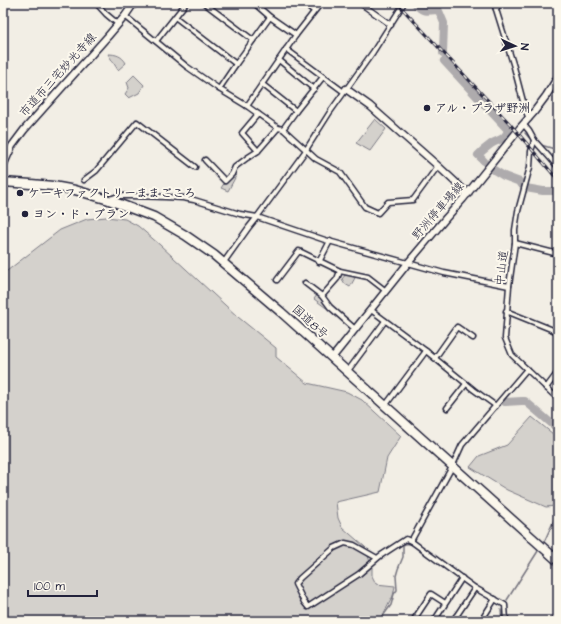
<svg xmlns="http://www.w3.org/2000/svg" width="561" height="624" viewBox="0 0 561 624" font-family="'Architects Daughter','Klee One',sans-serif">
<rect width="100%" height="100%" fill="#f2eee5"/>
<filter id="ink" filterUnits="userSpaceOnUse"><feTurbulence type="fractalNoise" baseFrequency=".025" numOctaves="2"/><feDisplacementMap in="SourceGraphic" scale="8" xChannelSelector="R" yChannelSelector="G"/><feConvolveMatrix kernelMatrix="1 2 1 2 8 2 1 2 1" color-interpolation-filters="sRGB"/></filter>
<g filter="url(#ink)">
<g fill="#d4d1cc" stroke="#7b7a84">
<path d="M108,54c8,0 14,2 18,9l-8,7z"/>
<polygon points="134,75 144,85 139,93 129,98 125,94 129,88 127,82"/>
<polygon points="375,119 386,129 370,151 356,143"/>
<polygon points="234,174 236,176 228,191 221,188 225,182"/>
<polygon points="106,217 125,219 138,226 160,245 238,317 276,348 276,357 307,383 347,392 362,400 401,436 387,458 380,492 336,502 338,518 342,527 365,547 372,568 372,576 376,584 395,586 393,596 383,615 381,621 3,621 3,274 60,230 87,219"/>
<polygon points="346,274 356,276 350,287 345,284 342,279"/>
<polygon points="318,294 321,296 329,309 329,310 314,299"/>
<polygon points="532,417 558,438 558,503 555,506 546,507 507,490 470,467 479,456 507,445"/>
</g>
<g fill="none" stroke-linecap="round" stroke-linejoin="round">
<g stroke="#76747f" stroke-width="1.5">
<polyline points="438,10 446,3"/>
<polyline points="508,130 511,130"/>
<polyline points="525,133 533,142"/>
<polyline points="541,145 558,150"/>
<polyline points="544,542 555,518"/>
<polyline points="507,600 538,551"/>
<polyline points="501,610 502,621"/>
<path d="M382,621l1,-5 8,-11 3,-11 3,-4 -1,-14 2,-7 5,-12v-12c8,-5 15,5 20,9"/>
</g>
<g stroke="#aeabad" stroke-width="8">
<path d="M415,3c7,10 12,8 23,7l1,1 5,12 -1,30"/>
<path d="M444,61l64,69c-3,10 -9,9 -17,14 -4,3 -9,7 -13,11l6,6"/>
<polyline points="494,170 504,176 520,182 522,185"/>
<polyline points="526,188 543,191 558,191"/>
<polyline points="505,402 522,401 525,401 558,429"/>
</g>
<g stroke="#22223b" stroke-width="7">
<g id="street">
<polyline points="96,3 106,14 118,24"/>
<polyline points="204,3 253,40"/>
<polyline points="254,3 270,17 296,35"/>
<polyline points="304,3 314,11"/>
<polyline points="360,3 391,25"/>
<polyline points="494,3 514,67 525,109 529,119"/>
<polyline points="496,9 500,3"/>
<polyline points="125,16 186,66 219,89 247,106 278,128 283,129 316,159 340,172 365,207 378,213 388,202 413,200 438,166"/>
<polyline points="175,17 236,64"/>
<polyline points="156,41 186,3"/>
<polyline points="286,49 344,92"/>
<polyline points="279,60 314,89"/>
<polyline points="262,84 296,111"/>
<polyline points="219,89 236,64 270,17"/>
<polyline points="247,106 296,35 321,3"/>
<polyline points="524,125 529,131 534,140 558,167"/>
<polyline points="283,129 296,111 323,77"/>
<polyline points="534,140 533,145 531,151 530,167 518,211 515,230 515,243 509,286 505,338 512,355 558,399"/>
<polyline points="258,151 242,133 258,114"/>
<polyline points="205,160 225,181 232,174 235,167 247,158 258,151 278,128"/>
<polyline points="84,180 96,171 137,122 195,167"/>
<polyline points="110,199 118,196 131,196 166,197 183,198 194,200 240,214 257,217 325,240 444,273 509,286"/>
<polyline points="515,243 558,254"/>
<polyline points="224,262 249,227 257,217 304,153 330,112 373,52 404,3"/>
<polyline points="319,262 330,241"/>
<polyline points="277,280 299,251 340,271 368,277 386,291"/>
<polyline points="305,283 322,296 330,307 355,329"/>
<polyline points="322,296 337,279 340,271"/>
<polyline points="371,310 426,351 474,390 496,406"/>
<polyline points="506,311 558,332"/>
<polyline points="435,358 457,327 473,338"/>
<polyline points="347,372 385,321"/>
<polyline points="546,388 558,372"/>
<polyline points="385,406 426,351"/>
<polyline points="447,408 466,384"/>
<polyline points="411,541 452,467 462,445 527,369"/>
<polyline points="377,558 354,545 345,543 334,548 300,578 295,584 304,602 308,607 359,574 380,556 406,539 411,541 475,588 505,605 506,621"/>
<polyline points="456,616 463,621"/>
<polyline points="413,621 431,594 445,603"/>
<polyline points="434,621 462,578"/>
<polyline points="453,621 475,588"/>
<polyline points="481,621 495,599"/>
<polyline points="554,621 558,615"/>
</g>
</g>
<g stroke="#22223b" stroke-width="9">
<g id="secondary">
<polyline points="346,89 370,106 438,166 468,194"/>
<polyline points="3,166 12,146 24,130 57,93 108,36 125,16 134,3"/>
<polyline points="332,358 408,263 446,218 463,199 520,128 534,112 546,96 558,77"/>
</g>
</g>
<g stroke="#22223b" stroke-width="11">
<polyline id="highway" points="3,182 31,184 53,186 75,190 109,200 154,217 185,235 214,255 281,312 558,561"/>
</g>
<use href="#street" stroke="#fbf7ec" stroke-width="4"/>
<use href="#secondary" stroke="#fbf7ec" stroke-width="6"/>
<use href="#highway" stroke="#fbf7ec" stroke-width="8"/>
<g stroke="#22223b" stroke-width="3">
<polyline id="rail" points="397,3 510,124 558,180"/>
</g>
<use href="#rail" stroke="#fbf7ec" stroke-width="1.5" stroke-dasharray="4.5" stroke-linecap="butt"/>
</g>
</g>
<g fill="#22223b" stroke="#fbf7ec" stroke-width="1.5">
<circle cx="427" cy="108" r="4"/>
<circle cx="20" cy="193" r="4"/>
<circle cx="25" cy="214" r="4"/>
</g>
<g text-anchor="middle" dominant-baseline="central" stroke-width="4" stroke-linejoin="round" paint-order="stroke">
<g font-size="12" fill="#22223b" stroke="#fbf7ec">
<text transform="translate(58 75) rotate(-48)">市道市三宅妙光寺線</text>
<text transform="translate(438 211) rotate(-49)">野洲停車場線</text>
<text transform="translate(502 268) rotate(-83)">中山道</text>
<text transform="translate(310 322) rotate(42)">国道8号</text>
</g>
<g font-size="12" font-weight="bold" fill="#22223b" stroke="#fbf7ec" text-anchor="start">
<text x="435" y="108">アル・プラザ野洲</text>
<text x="28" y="193">ケーキファクトリーままごころ</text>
<text x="33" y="214">ヨン・ド・ブラン</text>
</g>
</g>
<rect width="561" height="624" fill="none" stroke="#fbf7ec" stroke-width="16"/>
<rect x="8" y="8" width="545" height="608" fill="none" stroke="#22223b" stroke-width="1.5" filter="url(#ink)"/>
<g transform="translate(515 46) rotate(94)" stroke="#fbf7ec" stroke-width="3" paint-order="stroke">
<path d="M0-3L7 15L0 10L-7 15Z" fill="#22223b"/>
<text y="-6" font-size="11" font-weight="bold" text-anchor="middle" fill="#22223b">N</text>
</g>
<path d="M28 590v6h69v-6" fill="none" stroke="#22223b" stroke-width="2"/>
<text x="34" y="590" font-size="12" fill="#22223b" stroke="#fbf7ec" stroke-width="3" paint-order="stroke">100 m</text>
</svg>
